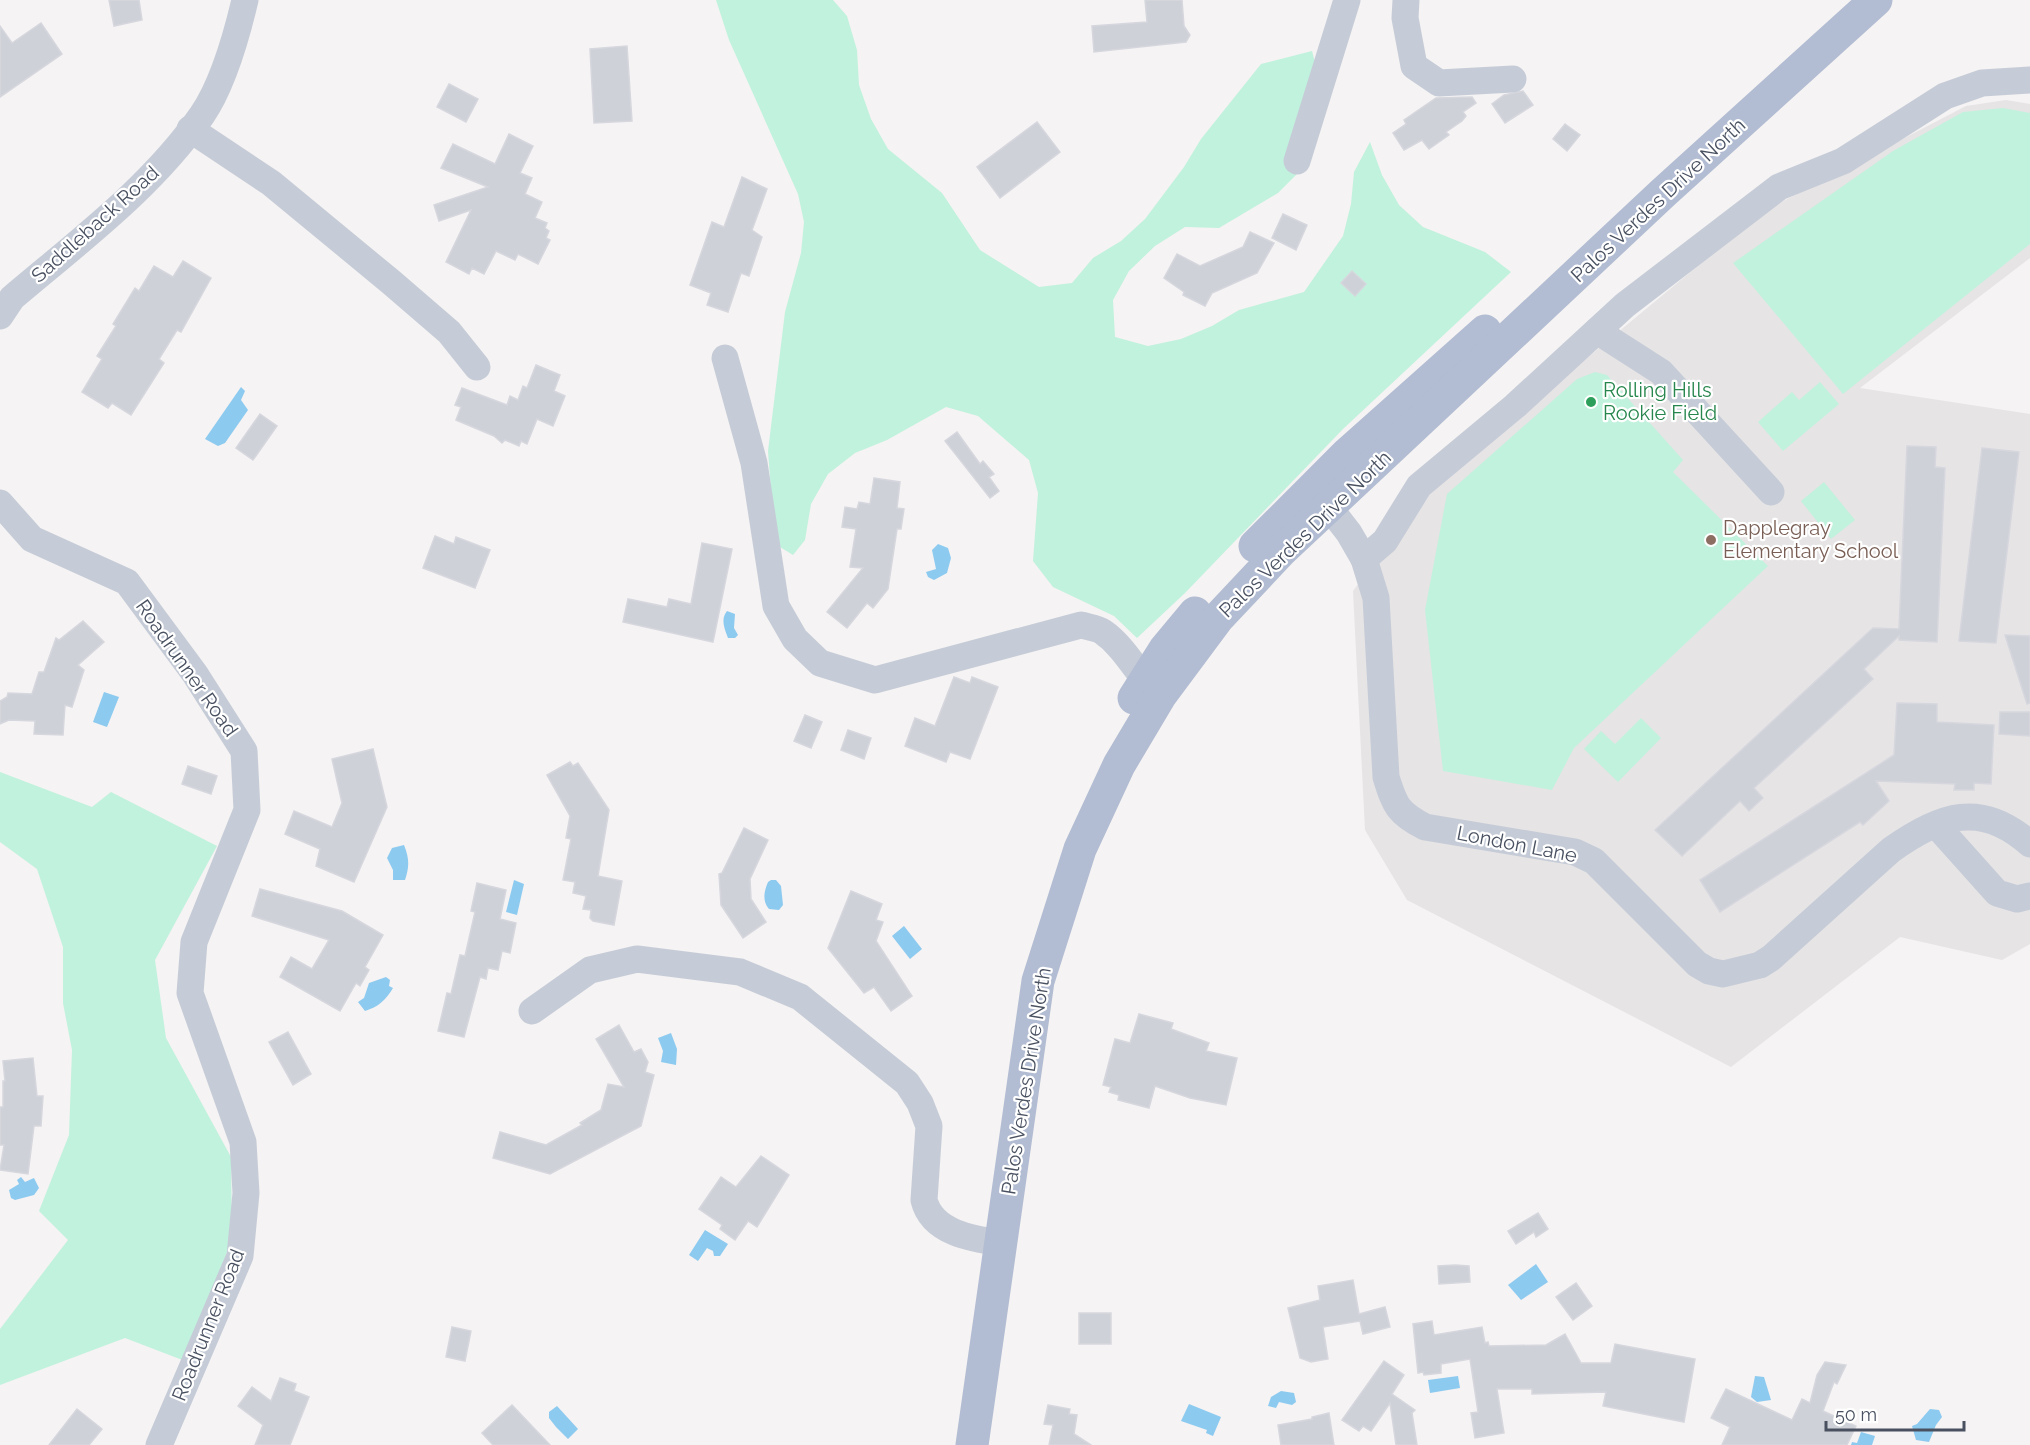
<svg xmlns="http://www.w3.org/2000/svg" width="2030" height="1445" viewBox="0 0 2030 1445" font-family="Raleway,sans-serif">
<rect width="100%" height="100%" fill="#f5f3f3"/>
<polygon fill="#e6e4e5" points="2006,100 2030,104 2030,258 1860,388 2030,414 2030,944 2002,960 1900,937 1731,1067 1407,900 1365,830 1353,591 1429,489 1764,211 1966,106"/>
<g fill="#c1f2dd">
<polygon points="716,0 833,0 847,16 857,50 859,85 871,119 888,149 942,193 980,250 1039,287 1072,283 1093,258 1121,241 1145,219 1184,167 1201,139 1261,64 1312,51 1325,102 1303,168 1278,193 1219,228 1185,227 1155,246 1129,271 1113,300 1115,337 1148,346 1181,339 1212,326 1239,310 1304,292 1343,236 1351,204 1354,172 1370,142 1382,175 1399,205 1423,227 1485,252 1511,272 1343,429 1185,593 1137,638 1114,616 1053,587 1033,561 1038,493 1029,460 978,416 946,407 887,440 855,453 828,474 811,504 805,540 793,555 775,544 768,451 785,312 801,253 804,222 798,194 729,40"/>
<polygon points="2003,108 2030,113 2030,244 1843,394 1733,263 1893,151 1963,112"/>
<polygon points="1595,372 1607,375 1683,460 1673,472 1768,566 1574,748 1552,790 1443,771 1425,610 1447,494 1577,379"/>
<polygon points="1820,382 1839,404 1783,451 1758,422 1792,392 1799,400"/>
<polygon points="1824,482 1855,520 1831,539 1801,501"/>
<polygon points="1641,718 1661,738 1618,782 1584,749 1601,731 1615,744"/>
<polygon points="0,772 92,807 111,792 217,846 155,960 166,1038 231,1157 232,1239 185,1361 125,1338 0,1385 0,1329 68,1240 39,1211 69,1135 72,1050 63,1003 63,947 37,869 0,842"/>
</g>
<g fill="#8dcaf0">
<polygon points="241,387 245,391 241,400 248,410 225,443 218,446 205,439"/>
<polygon points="938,544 948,548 951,558 947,573 934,580 928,577 926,572 936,569 932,550"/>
<path d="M727,611l8,3 -1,14 4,7 -3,3h-7c-3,-8 -8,-19 -1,-27z"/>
<polygon points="104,692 119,697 107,727 93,722"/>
<path d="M404,845c6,15 5,23 1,35h-12v-10l-6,-12 5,-10z"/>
<polygon points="514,880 524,884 517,915 506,912"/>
<path d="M771,880h5l5,6 2,19 -4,5 -10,-1c-7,-8 -5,-18 -1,-27z"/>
<polygon points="904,926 922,949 910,959 892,936"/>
<path d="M386,977l4,3 -1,6 4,2c-7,12 -15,19 -28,23l-7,-9 6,-4 5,-15z"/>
<polygon points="671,1033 677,1049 676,1065 661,1062 663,1051 658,1038"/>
<polygon points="21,1177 25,1182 34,1178 39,1188 34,1195 15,1200 11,1198 9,1190 19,1184 17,1180"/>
<polygon points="705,1230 728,1244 720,1256 714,1256 713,1251 707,1248 698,1261 689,1255"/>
<polygon points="1536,1264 1548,1282 1521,1300 1508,1285"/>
<polygon points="1458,1376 1460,1388 1430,1393 1428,1380"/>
<polygon points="1755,1376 1764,1377 1771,1400 1757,1402 1751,1397"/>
<polygon points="1281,1391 1294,1393 1296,1402 1292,1405 1279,1402 1276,1408 1268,1406 1271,1397"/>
<polygon points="1189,1404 1221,1417 1213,1436 1206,1433 1207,1430 1181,1421"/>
<polygon points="557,1406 578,1429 568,1439 556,1427 549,1418 549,1412"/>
<polygon points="1930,1409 1939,1410 1942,1417 1936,1425 1929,1442 1916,1440 1912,1426 1917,1424"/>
<polygon points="1861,1432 1875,1436 1872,1445 1851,1445 1852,1442 1857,1443"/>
</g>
<g fill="#ced1d7" stroke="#d6d7de" stroke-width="1.5">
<polygon points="109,0 139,0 142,20 114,26"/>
<polygon points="1145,0 1182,0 1184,26 1190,35 1186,42 1094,52 1092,26 1147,22"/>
<polygon points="41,23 62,54 0,97 0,26 12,43"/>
<polygon points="627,46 632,121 594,123 590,49"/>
<polygon points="449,84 478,99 466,122 437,107"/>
<polygon points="1523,91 1533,105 1505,123 1492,104 1504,95"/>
<polygon points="1472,97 1476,103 1463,112 1466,116 1462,121 1446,132 1449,135 1429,149 1422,140 1404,150 1393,133 1406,124 1404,120 1436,98"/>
<polygon points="1037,122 1060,152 1000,198 977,167"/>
<polygon points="1565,124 1580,135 1567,151 1553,139"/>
<polygon points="509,134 533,146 520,173 532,178 525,194 542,202 535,218 547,223 545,228 549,231 546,238 550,240 538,264 518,254 515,260 496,251 484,274 472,268 469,274 446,262 471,210 439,221 434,205 488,187 441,168 453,144 495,164"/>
<polygon points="742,177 767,189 752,230 762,237 749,276 741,273 728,312 707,305 711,293 690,285 712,222 724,227"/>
<polygon points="1283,214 1307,225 1296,250 1272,238"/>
<polygon points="1250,232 1274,243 1257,273 1212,293 1205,306 1183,295 1184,292 1164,278 1177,254 1200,266 1243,247"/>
<polygon points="183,261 211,278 181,332 177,330 159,359 164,363 131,415 112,403 108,408 82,392 102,359 97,356 116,326 113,324 135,288 139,291 154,266 173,277"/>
<polygon points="1352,271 1366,284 1355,296 1341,283"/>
<polygon points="536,365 560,375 554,391 565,396 553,426 537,419 527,444 521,441 519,446 505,440 502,443 494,436 456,420 461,407 455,405 462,388 507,405 510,396 518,400 523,386 527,388"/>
<polygon points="260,414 277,426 253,460 236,448"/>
<polygon points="957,432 980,464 983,461 994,474 989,477 999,491 990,498 945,441"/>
<polygon points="1907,446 1936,447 1935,467 1945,468 1937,642 1899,640 1899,636 1864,669 1873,679 1754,788 1763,798 1749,811 1740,801 1682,856 1655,830 1873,628 1899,629"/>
<polygon points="1982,448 2019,452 1996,643 1959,641"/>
<polygon points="874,478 900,482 897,508 904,509 901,529 897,529 888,589 873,608 867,603 847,628 827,612 863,568 850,567 856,529 842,527 845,507 857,509 859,502 870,504"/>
<polygon points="435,536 454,544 456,537 490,550 475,588 423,568"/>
<polygon points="702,543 732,549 713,642 623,622 628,599 667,607 669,599 691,604"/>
<polygon points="83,621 104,642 78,665 84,670 72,707 65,705 63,735 34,734 35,721 9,720 0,724 0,701 7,697 8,693 32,694 39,672 44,672 56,638 59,640"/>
<polygon points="2005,635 2030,636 2030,703 2027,704"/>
<polygon points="954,677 970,683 972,677 998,687 970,759 950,752 946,762 905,746 915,718 935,726"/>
<polygon points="1897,703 1937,704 1937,722 1994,725 1991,784 1974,783 1974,790 1954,790 1955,784 1876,781 1889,801 1863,825 1860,822 1720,912 1700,880 1894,755"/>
<polygon points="2000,712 2030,712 2030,736 1999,734"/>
<polygon points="805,715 822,722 811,748 794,741"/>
<polygon points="848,730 871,738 864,759 841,750"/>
<polygon points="373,749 387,807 354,882 316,866 320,849 285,834 294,811 332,827 342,803 332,759"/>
<polygon points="570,762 573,766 578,763 609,810 598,876 622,881 614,925 593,921 590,918 591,910 583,909 586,896 573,893 575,882 563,880 571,839 566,838 570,816 547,775"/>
<polygon points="188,766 217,776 211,794 182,784"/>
<polygon points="744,828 768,840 750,879 751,899 766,922 743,938 721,905 719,874 722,873"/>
<polygon points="477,883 506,890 500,919 516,923 510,953 502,951 498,970 488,968 486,979 480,977 464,1037 438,1031 447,993 451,994 460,955 465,956 475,912 471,911"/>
<polygon points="260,889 342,911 383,935 365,967 369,970 360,986 356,983 340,1011 280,977 291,957 312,969 329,940 252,916"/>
<polygon points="851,891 882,904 876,920 883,922 876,941 912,996 891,1011 874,987 864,993 828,948"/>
<polygon points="1139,1014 1173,1023 1171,1029 1209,1043 1206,1051 1237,1058 1226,1105 1190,1098 1155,1086 1149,1108 1118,1100 1119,1095 1109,1092 1111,1087 1103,1085 1115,1039 1130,1043"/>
<polygon points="619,1025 634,1052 641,1049 648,1062 645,1072 654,1075 641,1126 550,1174 493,1158 500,1132 546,1145 582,1125 580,1123 601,1110 608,1084 624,1087 596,1039"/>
<polygon points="288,1032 311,1074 293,1085 269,1042"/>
<polygon points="33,1058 37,1096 43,1096 41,1126 34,1126 28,1174 0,1170 4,1145 0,1145 0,1107 3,1107 3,1081 5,1081 3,1061"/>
<polygon points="761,1156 789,1175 757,1227 748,1221 735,1240 720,1229 722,1225 699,1209 721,1177 736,1187"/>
<polygon points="1538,1213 1548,1229 1536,1237 1534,1232 1516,1244 1508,1231"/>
<polygon points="1455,1265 1469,1266 1470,1282 1439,1284 1438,1266"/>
<polygon points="1353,1280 1359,1314 1385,1307 1390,1327 1363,1334 1360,1321 1323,1327 1328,1359 1311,1362 1300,1358 1288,1308 1320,1300 1318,1286"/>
<polygon points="1576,1283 1592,1306 1573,1320 1556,1297"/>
<rect x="1079" y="1313" width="32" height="31"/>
<polygon points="1432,1321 1434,1335 1482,1327 1485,1343 1488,1342 1489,1346 1546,1345 1565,1334 1581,1363 1611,1363 1615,1344 1695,1359 1684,1422 1603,1406 1606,1392 1532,1394 1532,1389 1497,1389 1504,1433 1475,1438 1471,1413 1478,1412 1470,1359 1441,1364 1441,1373 1424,1375 1423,1372 1418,1373 1413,1324"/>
<polygon points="452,1327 471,1331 465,1361 446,1357"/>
<polygon points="1384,1361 1404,1375 1392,1394 1415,1410 1412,1413 1417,1445 1396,1445 1390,1403 1371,1431 1363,1426 1359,1431 1342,1420"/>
<polygon points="1825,1362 1846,1365 1837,1384 1834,1382 1823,1411 1856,1426 1847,1445 1722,1445 1730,1427 1711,1418 1726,1389 1792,1420 1802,1399 1810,1403 1817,1375"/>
<polygon points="280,1378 296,1384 294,1391 309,1397 290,1445 255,1445 263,1425 238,1406 252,1387 271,1401"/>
<polygon points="512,1405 550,1445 493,1445 482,1433"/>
<polygon points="1048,1405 1070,1409 1069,1414 1077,1415 1074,1434 1091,1445 1049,1445 1053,1425 1044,1424"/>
<polygon points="77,1409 102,1429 89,1445 49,1445"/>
<polygon points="1329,1413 1334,1445 1281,1445 1278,1425 1312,1419 1312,1417"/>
</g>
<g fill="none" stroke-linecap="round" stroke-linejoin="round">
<g stroke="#c6ccd7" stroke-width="27">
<polyline points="1406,0 1405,18 1414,66 1439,83 1513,79"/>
<polyline points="190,129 271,183 391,282 449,332 477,367"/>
<polyline points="1297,161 1347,0"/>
<path d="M0,316l12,-18c67,-57 139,-110 190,-183 20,-29 35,-81 43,-115"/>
<polyline points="1597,331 1661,372 1771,492"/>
<path d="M725,358l29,105 22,143 19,33 25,24 55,17 206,-55c7,2 17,3 22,7 23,16 35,44 56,63"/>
<polyline points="0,503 32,539 127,582 195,674 244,751 247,810 194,942 190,993 243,1142 246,1193 240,1256 159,1445"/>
<path d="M1328,506l21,27 15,26 12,39 10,179c9,29 12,36 39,50l150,25 19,9 103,103 12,7 14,3 37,-9 11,-7 120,-108c49,-35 90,-50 139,-6"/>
<polyline points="1364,559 1385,541 1419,486 1515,406 1625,305 1779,187 1843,161 1945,96 1982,83 2030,80"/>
<polyline points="1937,826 1997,893 2017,899 2030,896"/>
<path d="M532,1011l58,-41 47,-11 103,13 60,25 107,86 13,20 9,23 -5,74c8,33 49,39 77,43"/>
</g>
<g stroke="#b2bcd2" stroke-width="33">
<polyline points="1255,546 1348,453 1485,331"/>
<polyline points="1134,698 1165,649 1195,613"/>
<polyline points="972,1445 1038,981 1080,849 1119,765 1160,696 1218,618 1281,551 1663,193 1876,0"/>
</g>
</g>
<circle fill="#2e9e5b" stroke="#fff" stroke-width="2" cx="1591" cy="402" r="6"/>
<circle fill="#8d6e63" stroke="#fff" stroke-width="2" cx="1711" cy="540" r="6"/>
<g text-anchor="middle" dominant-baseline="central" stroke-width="4.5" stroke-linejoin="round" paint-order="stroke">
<g font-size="20" fill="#495161" stroke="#fff">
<text transform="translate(1658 200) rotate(-43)">Palos Verdes Drive North</text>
<text transform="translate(95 224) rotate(-42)">Saddleback Road</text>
<text transform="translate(1305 534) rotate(-44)">Palos Verdes Drive North</text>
<text transform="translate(187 668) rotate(55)">Roadrunner Road</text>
<text transform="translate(1517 844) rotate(11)">London Lane</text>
<text transform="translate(1026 1081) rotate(-81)">Palos Verdes Drive North</text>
<text transform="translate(208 1325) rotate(-68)">Roadrunner Road</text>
</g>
<g font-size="20" fill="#27864d" stroke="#fff" text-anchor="start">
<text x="1603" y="390">Rolling Hills<tspan x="1603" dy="23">Rookie Field</tspan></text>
</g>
<g font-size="20" fill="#785e54" stroke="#fff" text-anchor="start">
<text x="1723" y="528">Dapplegray<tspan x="1723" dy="23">Elementary School</tspan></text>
</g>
</g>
<path d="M1826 1421v9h138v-9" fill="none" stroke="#495161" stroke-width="3"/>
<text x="1835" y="1421" font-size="18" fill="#495161" stroke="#ffffff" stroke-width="4.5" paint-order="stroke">50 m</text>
</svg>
